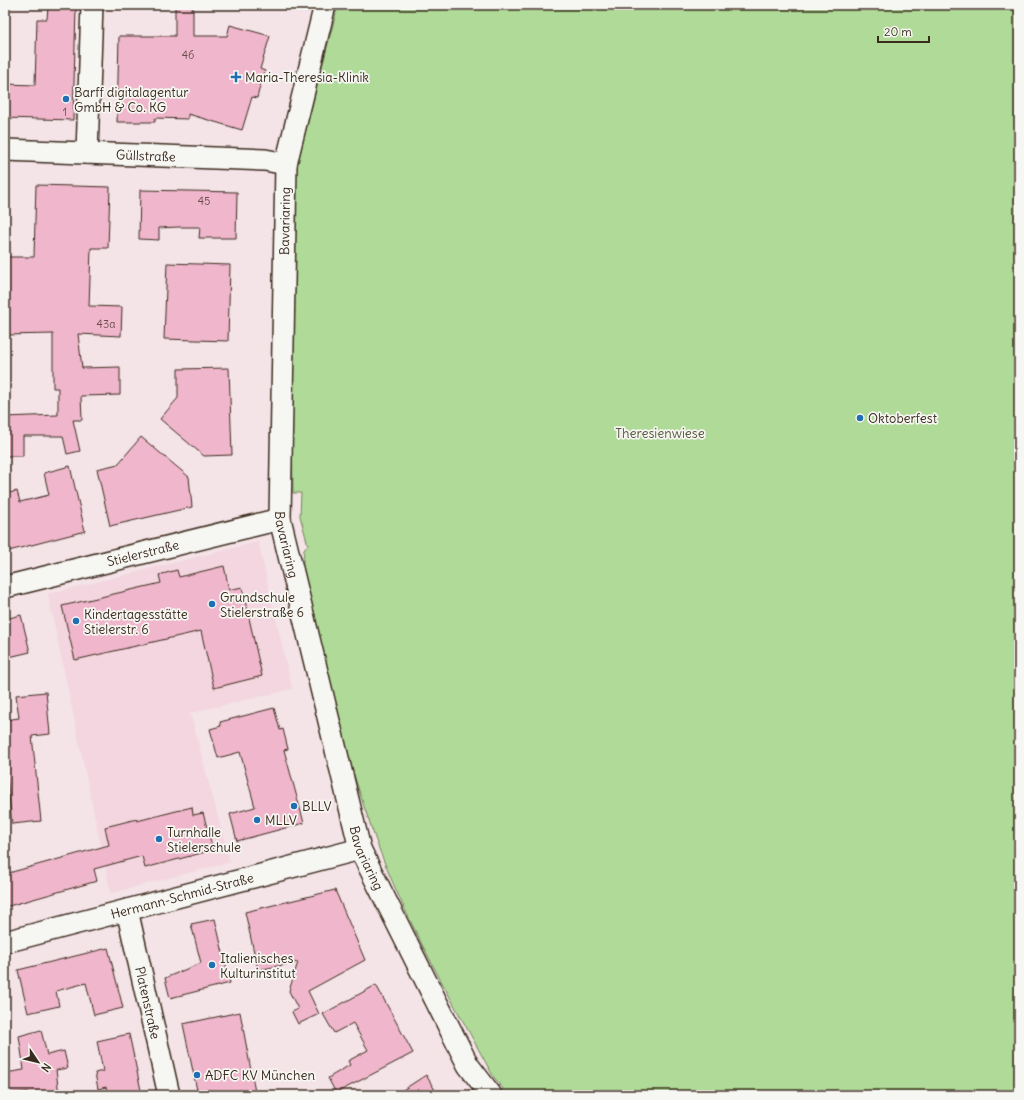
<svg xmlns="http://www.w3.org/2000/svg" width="1024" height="1100" viewBox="0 0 1024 1100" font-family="Delius,sans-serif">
<rect width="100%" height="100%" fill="#f4e3e7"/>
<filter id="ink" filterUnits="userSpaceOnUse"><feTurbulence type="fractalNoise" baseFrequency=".025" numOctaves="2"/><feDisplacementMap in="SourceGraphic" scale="8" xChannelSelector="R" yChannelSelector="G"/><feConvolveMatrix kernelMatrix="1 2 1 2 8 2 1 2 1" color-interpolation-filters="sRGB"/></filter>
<g filter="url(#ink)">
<polygon fill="#f3d6df" points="258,542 292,689 190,713 230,862 111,893 48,594"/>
<path fill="#afda98" stroke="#75825b" d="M338,5h681v1090h-511l-15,-19c-42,-78 -88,-155 -118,-238 -32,-87 -51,-178 -73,-268l2,-20 4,-5 -8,-29 1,-23h-8l-3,-216 3,-83 5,-34z"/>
<g fill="#f0b7cc" stroke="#3b2a1e">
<polygon points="175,5 193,5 193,36 227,36 230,25 270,36 260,69 265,71 259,90 257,98 252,97 242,130 188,114 188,119 155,118 155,122 117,122 119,36 175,36"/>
<polygon points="48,7 76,8 73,120 5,118 5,84 35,85 37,19 47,19"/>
<polygon points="36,185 110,187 108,248 91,248 89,306 122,307 121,336 78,334 82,368 120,367 120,395 81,396 82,420 73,420 80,451 67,454 63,436 23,436 23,456 5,456 5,417 58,415 58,388 53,388 53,334 5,335 5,257 34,257"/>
<polygon points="140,190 237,192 236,238 199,238 200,227 178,227 159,228 159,240 139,239"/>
<polygon points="167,263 230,265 228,341 164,339"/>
<polygon points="229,368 232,455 204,456 160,419 178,398 178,369"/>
<polygon points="141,437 189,477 192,507 110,526 97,469 118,464"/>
<polygon points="70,466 85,531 5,552 5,494 17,491 20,502 49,495 44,473"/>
<polygon points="224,566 229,590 242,587 262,676 214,688 201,631 75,660 62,606 161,583 159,575 177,570 179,577"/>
<polygon points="21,615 30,652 5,658 5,619"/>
<polygon points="46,692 50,734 32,736 41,821 12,824 5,758 5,749 7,748 5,720 19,718 16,695"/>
<polygon points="274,708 280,730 283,729 288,749 284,750 304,823 237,841 230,814 255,807 240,752 218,758 210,729 221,726 220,722"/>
<polygon points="192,807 193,815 203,813 213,850 145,868 142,856 94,869 97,881 5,907 5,874 109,845 105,827 137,819 137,821"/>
<polygon points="335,890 365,960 308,991 319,1014 298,1024 292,1012 298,1009 289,991 298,962 258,970 245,912"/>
<polygon points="215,919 230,983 170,998 165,978 201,963 191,924"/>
<polygon points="108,948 123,1008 94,1015 86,983 56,991 59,1006 28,1013 18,970"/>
<polygon points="376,985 413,1053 336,1093 328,1078 350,1065 348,1061 368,1050 353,1023 334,1033 323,1014"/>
<polygon points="240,1012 255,1092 242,1095 198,1095 183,1024"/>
<polygon points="41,1030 47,1055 64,1051 68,1068 56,1070 59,1095 28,1095 28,1092 5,1094 5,1073 24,1070 19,1036"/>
<polygon points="129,1034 142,1095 108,1095 106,1087 98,1089 95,1073 103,1071 97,1041"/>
<polygon points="426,1075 438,1095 395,1095"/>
</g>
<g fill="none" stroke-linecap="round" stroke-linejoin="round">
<g stroke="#3b2a1e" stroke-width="24">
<g id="street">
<path id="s1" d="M325,5l-39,159 -6,355 80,330 108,216 23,30"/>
<path id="s2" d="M5,150l260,10 21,4"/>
<polyline points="87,153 92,5"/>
<path id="s3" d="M5,587l275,-68"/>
<path id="s4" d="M127,910l42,185"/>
<path id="s5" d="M5,942l355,-93"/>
</g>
</g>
<use href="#street" stroke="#f6f6f2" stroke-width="21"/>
</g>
</g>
<g fill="#1f6fb2" stroke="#f6f6f2" stroke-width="1.5">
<path d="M234 71h4v4h4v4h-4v4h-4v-4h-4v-4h4z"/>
<circle cx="66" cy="99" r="4"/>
<circle cx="860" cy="418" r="4"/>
<circle cx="212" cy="604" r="4"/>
<circle cx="76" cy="621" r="4"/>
<circle cx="294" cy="806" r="4"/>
<circle cx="257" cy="820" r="4"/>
<circle cx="159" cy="839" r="4"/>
<circle cx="212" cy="965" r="4"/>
<circle cx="197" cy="1075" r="4"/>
</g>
<g text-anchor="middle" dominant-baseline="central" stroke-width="3.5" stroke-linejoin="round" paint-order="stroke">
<g font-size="11" fill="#684d4a">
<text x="188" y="55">46</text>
<text x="65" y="112">1</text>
<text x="204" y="201">45</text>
<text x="106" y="324">43a</text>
</g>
<g font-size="13" fill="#3b2a1e" stroke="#f6f6f2" text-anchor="start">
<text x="245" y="77">Maria-Theresia-Klinik</text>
<text x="74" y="92">Barff digitalagentur<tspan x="74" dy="15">GmbH &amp; Co. KG</tspan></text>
<text x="868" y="418">Oktoberfest</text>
<text x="220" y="597">Grundschule<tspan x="220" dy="15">Stielerstraße 6</tspan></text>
<text x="84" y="614">Kindertagesstätte<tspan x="84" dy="15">Stielerstr. 6</tspan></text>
<text x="302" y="806">BLLV</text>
<text x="265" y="820">MLLV</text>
<text x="167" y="832">Turnhalle<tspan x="167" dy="15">Stielerschule</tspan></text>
<text x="220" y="958">Italienisches<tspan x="220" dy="15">Kulturinstitut</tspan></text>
<text x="205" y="1075">ADFC KV München</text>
</g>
<g font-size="13" fill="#3b2a1e" stroke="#f6f6f2">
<text stroke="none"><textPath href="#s2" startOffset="141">Güllstraße</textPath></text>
<text transform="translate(285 221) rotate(-89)">Bavariaring</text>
<text stroke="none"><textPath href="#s1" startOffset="545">Bavariaring</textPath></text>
<text stroke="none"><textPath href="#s3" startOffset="142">Stielerstraße</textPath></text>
<text stroke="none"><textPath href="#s1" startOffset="869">Bavariaring</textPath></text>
<text stroke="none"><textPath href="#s5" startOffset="183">Hermann-Schmid-Straße</textPath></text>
<text stroke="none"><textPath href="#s4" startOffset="95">Platenstraße</textPath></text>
</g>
<g font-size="13" fill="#58563c" stroke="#f6f6f2">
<text x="660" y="433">Theresienwiese</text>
</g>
</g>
<rect width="1024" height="1100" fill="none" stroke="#f6f6f2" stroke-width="20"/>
<rect x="10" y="10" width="1004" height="1080" fill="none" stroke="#3b2a1e" stroke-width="1.5" filter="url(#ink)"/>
<g transform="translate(38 1062) rotate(125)" stroke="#f6f6f2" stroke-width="3" paint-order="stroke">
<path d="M0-3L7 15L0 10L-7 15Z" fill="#3b2a1e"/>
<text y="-6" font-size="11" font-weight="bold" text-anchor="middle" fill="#3b2a1e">N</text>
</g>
<path d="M878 36v6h51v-6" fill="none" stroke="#3b2a1e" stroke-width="2"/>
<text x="884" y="36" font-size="12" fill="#3b2a1e" stroke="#f6f6f2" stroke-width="3" paint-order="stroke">20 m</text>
</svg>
